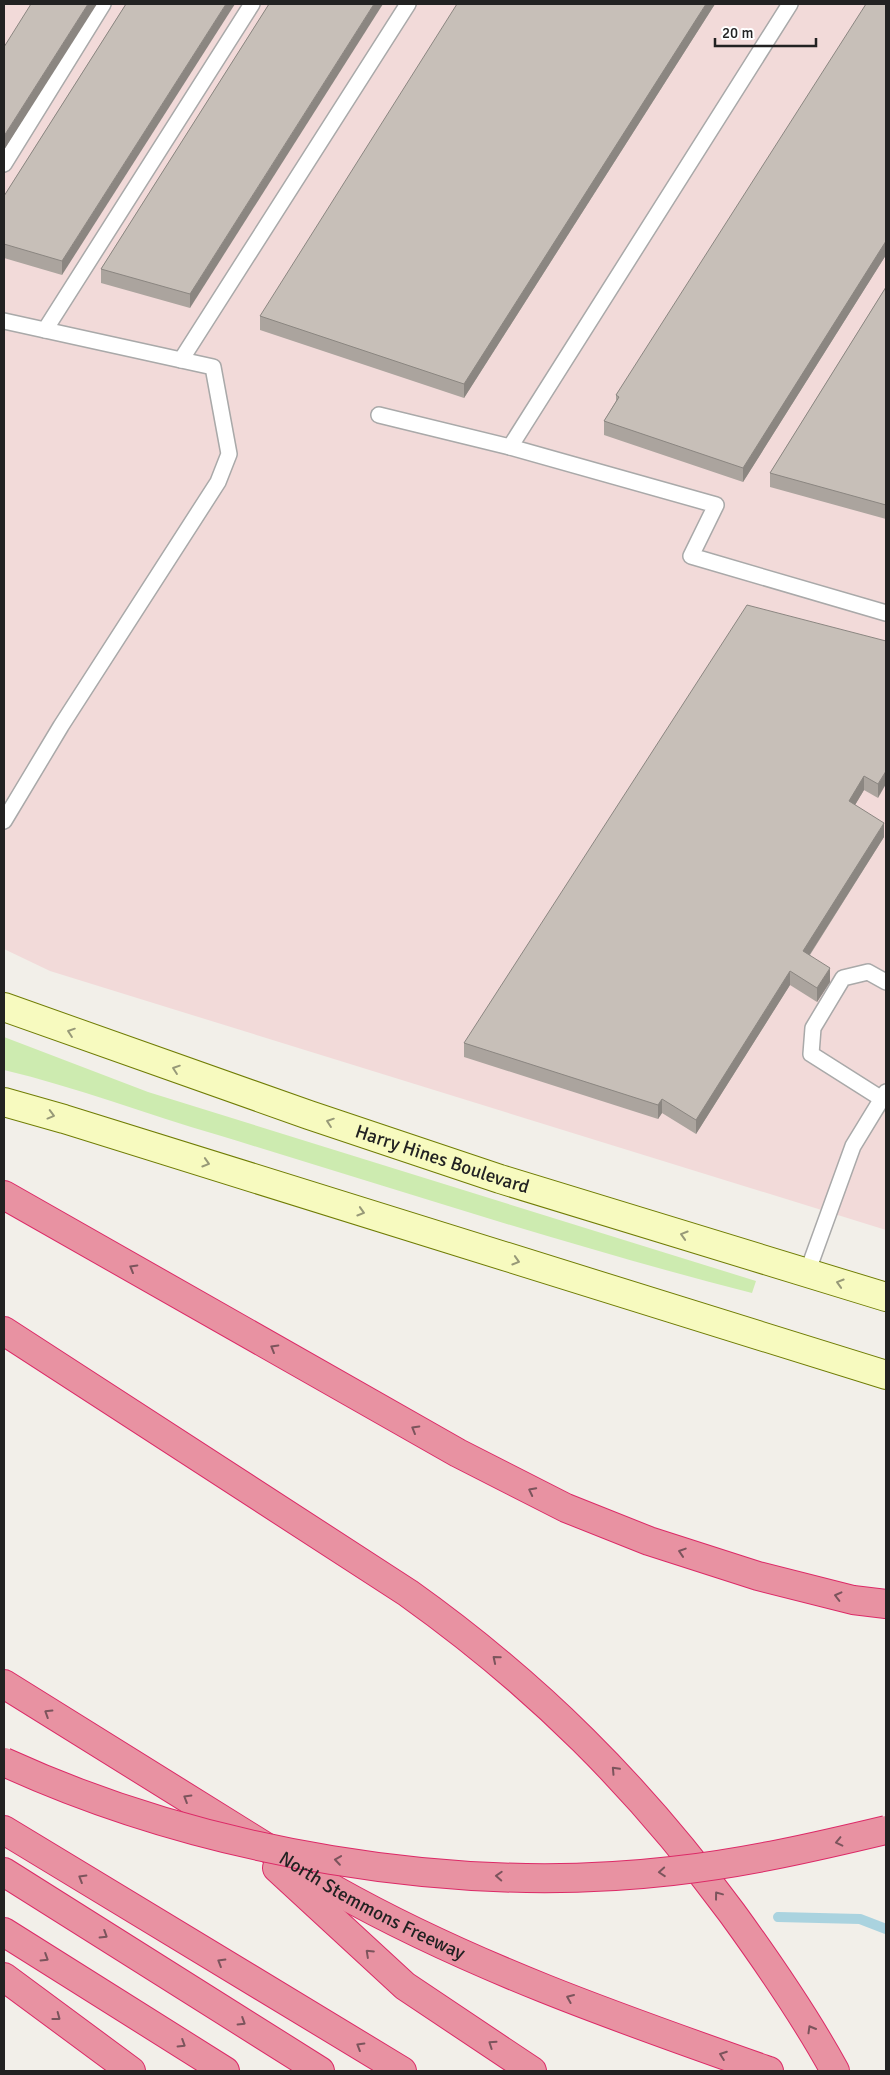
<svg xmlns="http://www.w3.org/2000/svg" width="890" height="2075" viewBox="0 0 890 2075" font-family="Signika,sans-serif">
<rect width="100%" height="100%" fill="#f2efe9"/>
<polygon fill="#f2dad9" points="4,4 886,4 886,1230 50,971 4,949"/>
<path fill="#cdebb0" d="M4,1037l144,55 608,189 -4,12c-180,-46 -357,-104 -534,-158 -72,-21 -142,-48 -214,-65z"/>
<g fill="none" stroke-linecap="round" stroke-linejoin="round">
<polyline stroke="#aad3df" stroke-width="10" points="778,1917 860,1919 886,1929"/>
<g stroke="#a9a9a9" stroke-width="18">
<g id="service">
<polyline points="4,164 103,4"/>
<polyline points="4,321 213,367 229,454 218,482 61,726 4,821"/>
<polyline points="45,330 252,4"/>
<polyline points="181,360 408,4"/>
<polyline points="379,415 510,447 716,505 691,556 886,613"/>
<polyline points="510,447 790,4"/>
<polyline points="882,1099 811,1054 813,1028 843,978 868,972 886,982"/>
<polyline points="807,1273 853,1146 886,1092"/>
</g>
</g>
<g stroke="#707d05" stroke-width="30">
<g id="secondary">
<path id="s1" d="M4,1007l305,108 191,64 386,118"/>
<polyline points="4,1102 64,1119 886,1375"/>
</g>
</g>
<g stroke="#dc2a67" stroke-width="30">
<g id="motorway">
<polyline points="4,1195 458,1453 566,1508 649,1541 758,1576 853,1600 886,1604"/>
<path d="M4,1331l404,262c129,92 230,193 324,320 37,51 73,103 103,158"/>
<path id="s2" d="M4,1684l331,206c137,77 286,129 434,181"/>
<polyline points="4,1830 402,2071"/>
<polyline points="277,1868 405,1986 532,2071"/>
<polyline points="4,1872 320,2071"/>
<polyline points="4,1932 225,2071"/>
<polyline points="4,1977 131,2071"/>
</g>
</g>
<use href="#service" stroke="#fff" stroke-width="15"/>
<use href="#secondary" stroke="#f7fabf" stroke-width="28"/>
<use href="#motorway" stroke="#e892a2" stroke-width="28"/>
<g stroke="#dc2a67" stroke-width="30" stroke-linecap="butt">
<path id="motorway-bridge" d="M4,1762c199,91 451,134 668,109 73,-8 143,-24 214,-41"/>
</g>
<use href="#motorway-bridge" stroke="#e892a2" stroke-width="28"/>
</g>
<g fill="#aba49e">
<polygon points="126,4 62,275 4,258 4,196"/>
<polygon points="269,4 190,308 101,283 101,269"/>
<polygon points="715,4 464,398 260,330 260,316"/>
<polygon points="886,4 886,255 743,482 604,435 604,421 616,401 616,395"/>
<polygon points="886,287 886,519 770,487 770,473"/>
<polygon points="886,641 878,798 864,790 855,805 884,837 810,955 830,982 817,1002 790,985 696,1134 662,1113 658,1119 464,1057 464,1043"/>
</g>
<g fill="#8b8681">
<polygon points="88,4 97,4 4,150 4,136"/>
<polygon points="226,4 235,4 62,275 62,261"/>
<polygon points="374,4 383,4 190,308 190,294"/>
<polygon points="706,4 715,4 464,398 464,384"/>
<polygon points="886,241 886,255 743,482 743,468"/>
<polygon points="886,771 886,784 878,798 878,784"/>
<polygon points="864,776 864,790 849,815 849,801"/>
<polygon points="884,823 884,837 803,965 803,951"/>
<polygon points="830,968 830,982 817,1002 817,988"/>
<polygon points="790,971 790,985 696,1134 696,1120"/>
<polygon points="662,1099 662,1113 658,1119 658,1105"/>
</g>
<g fill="#c7bfb8" stroke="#8b8681">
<polygon points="31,4 88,4 4,136 4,47"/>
<polygon points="126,4 226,4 62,261 4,244 4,196"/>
<polygon points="269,4 374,4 190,294 101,269"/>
<polygon points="457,4 706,4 464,384 260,316"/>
<polygon points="866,4 886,4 886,241 743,468 604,421 619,397 616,395"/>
<polygon points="886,287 886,505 770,473"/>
<polygon points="747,605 886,641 886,771 878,784 864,776 849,801 884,823 803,951 830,968 817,988 790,971 696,1120 662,1099 658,1105 464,1043"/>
</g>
<defs><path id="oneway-chevron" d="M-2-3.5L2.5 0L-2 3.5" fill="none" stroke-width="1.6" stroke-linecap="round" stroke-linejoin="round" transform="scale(1.25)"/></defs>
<g stroke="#979978">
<use href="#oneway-chevron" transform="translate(71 1032) rotate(-161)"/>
<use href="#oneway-chevron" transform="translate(176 1069) rotate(-161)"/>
<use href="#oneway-chevron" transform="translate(51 1115) rotate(15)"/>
<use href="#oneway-chevron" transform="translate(330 1122) rotate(-161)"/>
<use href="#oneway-chevron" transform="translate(206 1163) rotate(17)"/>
<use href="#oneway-chevron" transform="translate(361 1212) rotate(17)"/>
<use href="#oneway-chevron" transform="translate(684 1235) rotate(-163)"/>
<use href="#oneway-chevron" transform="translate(516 1261) rotate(17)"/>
<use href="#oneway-chevron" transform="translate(840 1283) rotate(-163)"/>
</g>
<g stroke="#7b545c">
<use href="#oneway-chevron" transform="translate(133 1268) rotate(-150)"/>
<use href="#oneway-chevron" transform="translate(274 1348) rotate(-150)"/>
<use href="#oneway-chevron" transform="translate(415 1429) rotate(-150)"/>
<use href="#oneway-chevron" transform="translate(532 1491) rotate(-153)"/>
<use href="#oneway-chevron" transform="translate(682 1552) rotate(-162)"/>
<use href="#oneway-chevron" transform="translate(838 1596) rotate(-166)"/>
<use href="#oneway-chevron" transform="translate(496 1659) rotate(-140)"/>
<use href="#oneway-chevron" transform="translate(48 1713) rotate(-148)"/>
<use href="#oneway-chevron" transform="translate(615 1770) rotate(-133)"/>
<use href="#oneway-chevron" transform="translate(187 1798) rotate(-149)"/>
<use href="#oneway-chevron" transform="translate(839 1842) rotate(167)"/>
<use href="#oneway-chevron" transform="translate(338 1860) rotate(-172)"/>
<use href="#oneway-chevron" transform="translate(662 1872) rotate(176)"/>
<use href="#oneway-chevron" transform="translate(499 1876) rotate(-177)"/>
<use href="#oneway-chevron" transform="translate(82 1878) rotate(-149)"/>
<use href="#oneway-chevron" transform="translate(718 1895) rotate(-127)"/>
<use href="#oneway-chevron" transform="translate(104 1935) rotate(32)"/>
<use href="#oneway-chevron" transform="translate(369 1953) rotate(-137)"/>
<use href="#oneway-chevron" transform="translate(45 1958) rotate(32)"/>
<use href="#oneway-chevron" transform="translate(221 1962) rotate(-149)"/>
<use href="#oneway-chevron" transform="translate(570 1998) rotate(-157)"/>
<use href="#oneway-chevron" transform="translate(57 2017) rotate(37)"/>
<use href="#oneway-chevron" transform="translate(242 2022) rotate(32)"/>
<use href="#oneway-chevron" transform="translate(811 2029) rotate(-120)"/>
<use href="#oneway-chevron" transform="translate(182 2044) rotate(32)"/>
<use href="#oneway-chevron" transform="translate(492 2044) rotate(-146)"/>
<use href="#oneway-chevron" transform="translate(360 2046) rotate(-149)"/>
<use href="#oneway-chevron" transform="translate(723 2055) rotate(-160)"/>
</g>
<g text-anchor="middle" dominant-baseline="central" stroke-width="4" stroke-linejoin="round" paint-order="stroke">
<g font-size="19" fill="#222" stroke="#fff">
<text stroke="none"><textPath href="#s1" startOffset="464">Harry Hines Boulevard</textPath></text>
<text stroke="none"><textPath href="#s2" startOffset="430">North Stemmons Freeway</textPath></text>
</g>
</g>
<rect width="890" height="2075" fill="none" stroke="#222222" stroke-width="10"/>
<path d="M715 38v8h101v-8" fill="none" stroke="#222222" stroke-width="2.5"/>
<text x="722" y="38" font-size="15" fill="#222222" stroke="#ffffff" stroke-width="4" paint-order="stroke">20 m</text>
</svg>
